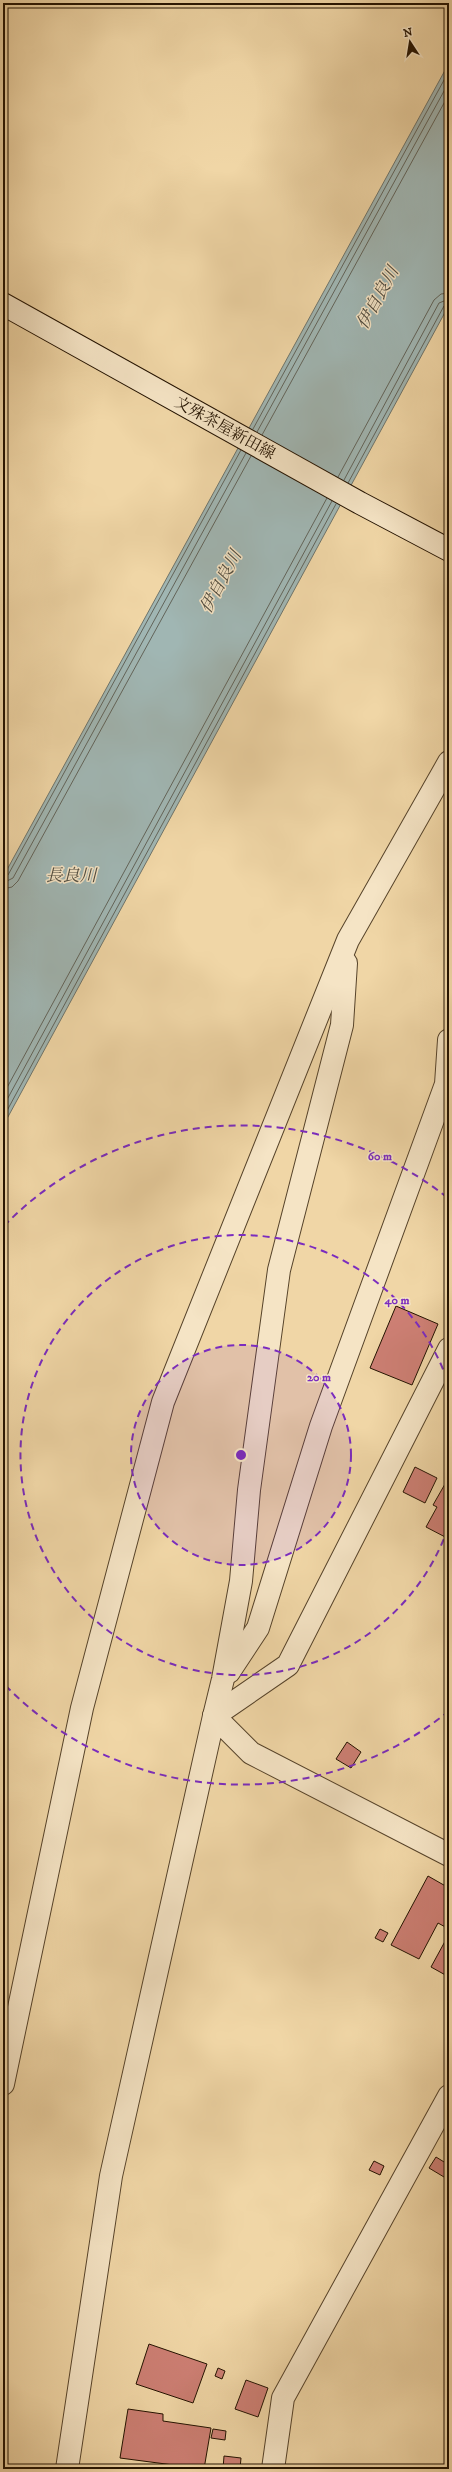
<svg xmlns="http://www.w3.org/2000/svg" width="452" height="2472" viewBox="0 0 452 2472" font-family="'IM FELL DW Pica','Noto Serif JP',serif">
<rect width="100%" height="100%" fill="#f0d6a6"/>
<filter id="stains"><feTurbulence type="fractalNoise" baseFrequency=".005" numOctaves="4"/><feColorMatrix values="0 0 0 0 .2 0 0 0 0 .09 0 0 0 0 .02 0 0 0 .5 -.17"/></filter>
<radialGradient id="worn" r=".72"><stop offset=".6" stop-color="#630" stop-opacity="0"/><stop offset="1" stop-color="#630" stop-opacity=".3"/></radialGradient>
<polygon fill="#a0b6b3" stroke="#6e746b" points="449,63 449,305 3,1126 3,877"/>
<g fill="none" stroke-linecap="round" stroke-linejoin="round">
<g stroke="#62645a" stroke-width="1">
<polyline points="253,429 449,71"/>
<polyline points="257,432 449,82"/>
<polyline points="262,435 449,94"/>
<polyline points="338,477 434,300 441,294 449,293"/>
<polyline points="344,480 439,303 449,299"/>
<polyline points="348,483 444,306 449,304"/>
<polyline points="3,878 8,875 241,450"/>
<polyline points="3,883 13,878 246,453"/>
<polyline points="3,889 12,887 18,881 251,456"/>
<polyline points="3,1095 327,498"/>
<polyline points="3,1107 332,501"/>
<polyline points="3,1118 336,504"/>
</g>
</g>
<g fill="#cd7f74" stroke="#231200">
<polygon points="396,1306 438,1324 412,1385 370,1368"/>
<polygon points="415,1467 437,1478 425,1503 403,1492"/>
<polygon points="445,1484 449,1486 449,1539 426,1527 437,1507 433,1505"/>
<polygon points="347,1742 361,1752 351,1768 336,1759"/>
<polygon points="428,1876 449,1888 449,1929 438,1923 419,1959 391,1945"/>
<polygon points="380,1929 388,1933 383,1942 375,1938"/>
<polygon points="449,1934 449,1977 431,1967"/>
<polygon points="436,2157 449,2165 449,2180 429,2168"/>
<polygon points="374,2161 384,2166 380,2175 369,2170"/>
<polygon points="149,2344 207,2364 193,2403 136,2384"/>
<polygon points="218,2368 225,2371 222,2379 215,2376"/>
<polygon points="246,2380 268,2388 258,2417 235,2409"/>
<polygon points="128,2409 163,2414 163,2421 211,2428 204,2469 120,2458"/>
<polygon points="213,2429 226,2431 225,2440 211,2438"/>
<polygon points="224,2456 241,2458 240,2469 223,2469"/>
</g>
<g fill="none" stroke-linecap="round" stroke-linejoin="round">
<g stroke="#56432a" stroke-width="24">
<g id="minor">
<polyline points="229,1672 258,1628 321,1426 446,1084 449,1040"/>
<polyline points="214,1716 223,1679 241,1581 249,1490 279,1270 342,1025 346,963"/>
<polyline points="214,1716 288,1665 449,1349"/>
<polyline points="3,2084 82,1708 163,1402 348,940 449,762"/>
<polyline points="67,2469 111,2176 214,1716 251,1753 449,1855"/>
<polyline points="273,2469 283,2398 449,2096"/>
</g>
</g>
<g stroke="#231200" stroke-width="24">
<polyline id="secondary" points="3,304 360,503 449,550"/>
</g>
<use href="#minor" stroke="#f5e4c5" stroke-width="22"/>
<use href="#secondary" stroke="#f5e4c5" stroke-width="22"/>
</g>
<circle cx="241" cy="1455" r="110" fill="#7b2cbf" fill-opacity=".12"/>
<g fill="none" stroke="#7b2cbf" stroke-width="2" stroke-dasharray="7 5">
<circle cx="241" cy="1455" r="110"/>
<path d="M448 1528A220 220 0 1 1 448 1382"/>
<path d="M449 1711A330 330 0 0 1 4 1684M4 1226A330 330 0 0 1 449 1199"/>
</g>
<g text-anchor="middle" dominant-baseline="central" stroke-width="3" stroke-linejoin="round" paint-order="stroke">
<g font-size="16" fill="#231200" stroke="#f5e4c5">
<text transform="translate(225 428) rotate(29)">文殊茶屋新田線</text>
</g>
<g font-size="17" font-style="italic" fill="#4f4b3f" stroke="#f5e4c5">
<text transform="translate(378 298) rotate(-61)">伊自良川</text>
<text transform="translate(221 582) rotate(-62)">伊自良川</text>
<text x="71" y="876">長良川</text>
</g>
</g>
<circle cx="241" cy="1455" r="6" fill="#7b2cbf" stroke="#f5e4c5" stroke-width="2"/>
<g font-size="12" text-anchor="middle" font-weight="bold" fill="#7b2cbf" stroke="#f5e4c5" stroke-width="3" stroke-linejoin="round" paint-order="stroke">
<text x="380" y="1160">60 m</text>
<text x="397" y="1304">40 m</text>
<text x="319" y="1381">20 m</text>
</g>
<rect width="452" height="2472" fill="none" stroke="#f0d6a6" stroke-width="16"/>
<rect x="4" y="4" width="444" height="2464" fill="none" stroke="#231200" stroke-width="2"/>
<rect x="8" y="8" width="436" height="2456" fill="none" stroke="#231200"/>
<g transform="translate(410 42) rotate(348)" stroke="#f5e4c5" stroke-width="3" paint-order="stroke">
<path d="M0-3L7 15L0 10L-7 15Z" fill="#231200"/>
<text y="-6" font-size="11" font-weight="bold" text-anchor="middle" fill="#231200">N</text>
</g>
<rect width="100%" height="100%" filter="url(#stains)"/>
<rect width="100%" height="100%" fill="url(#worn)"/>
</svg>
